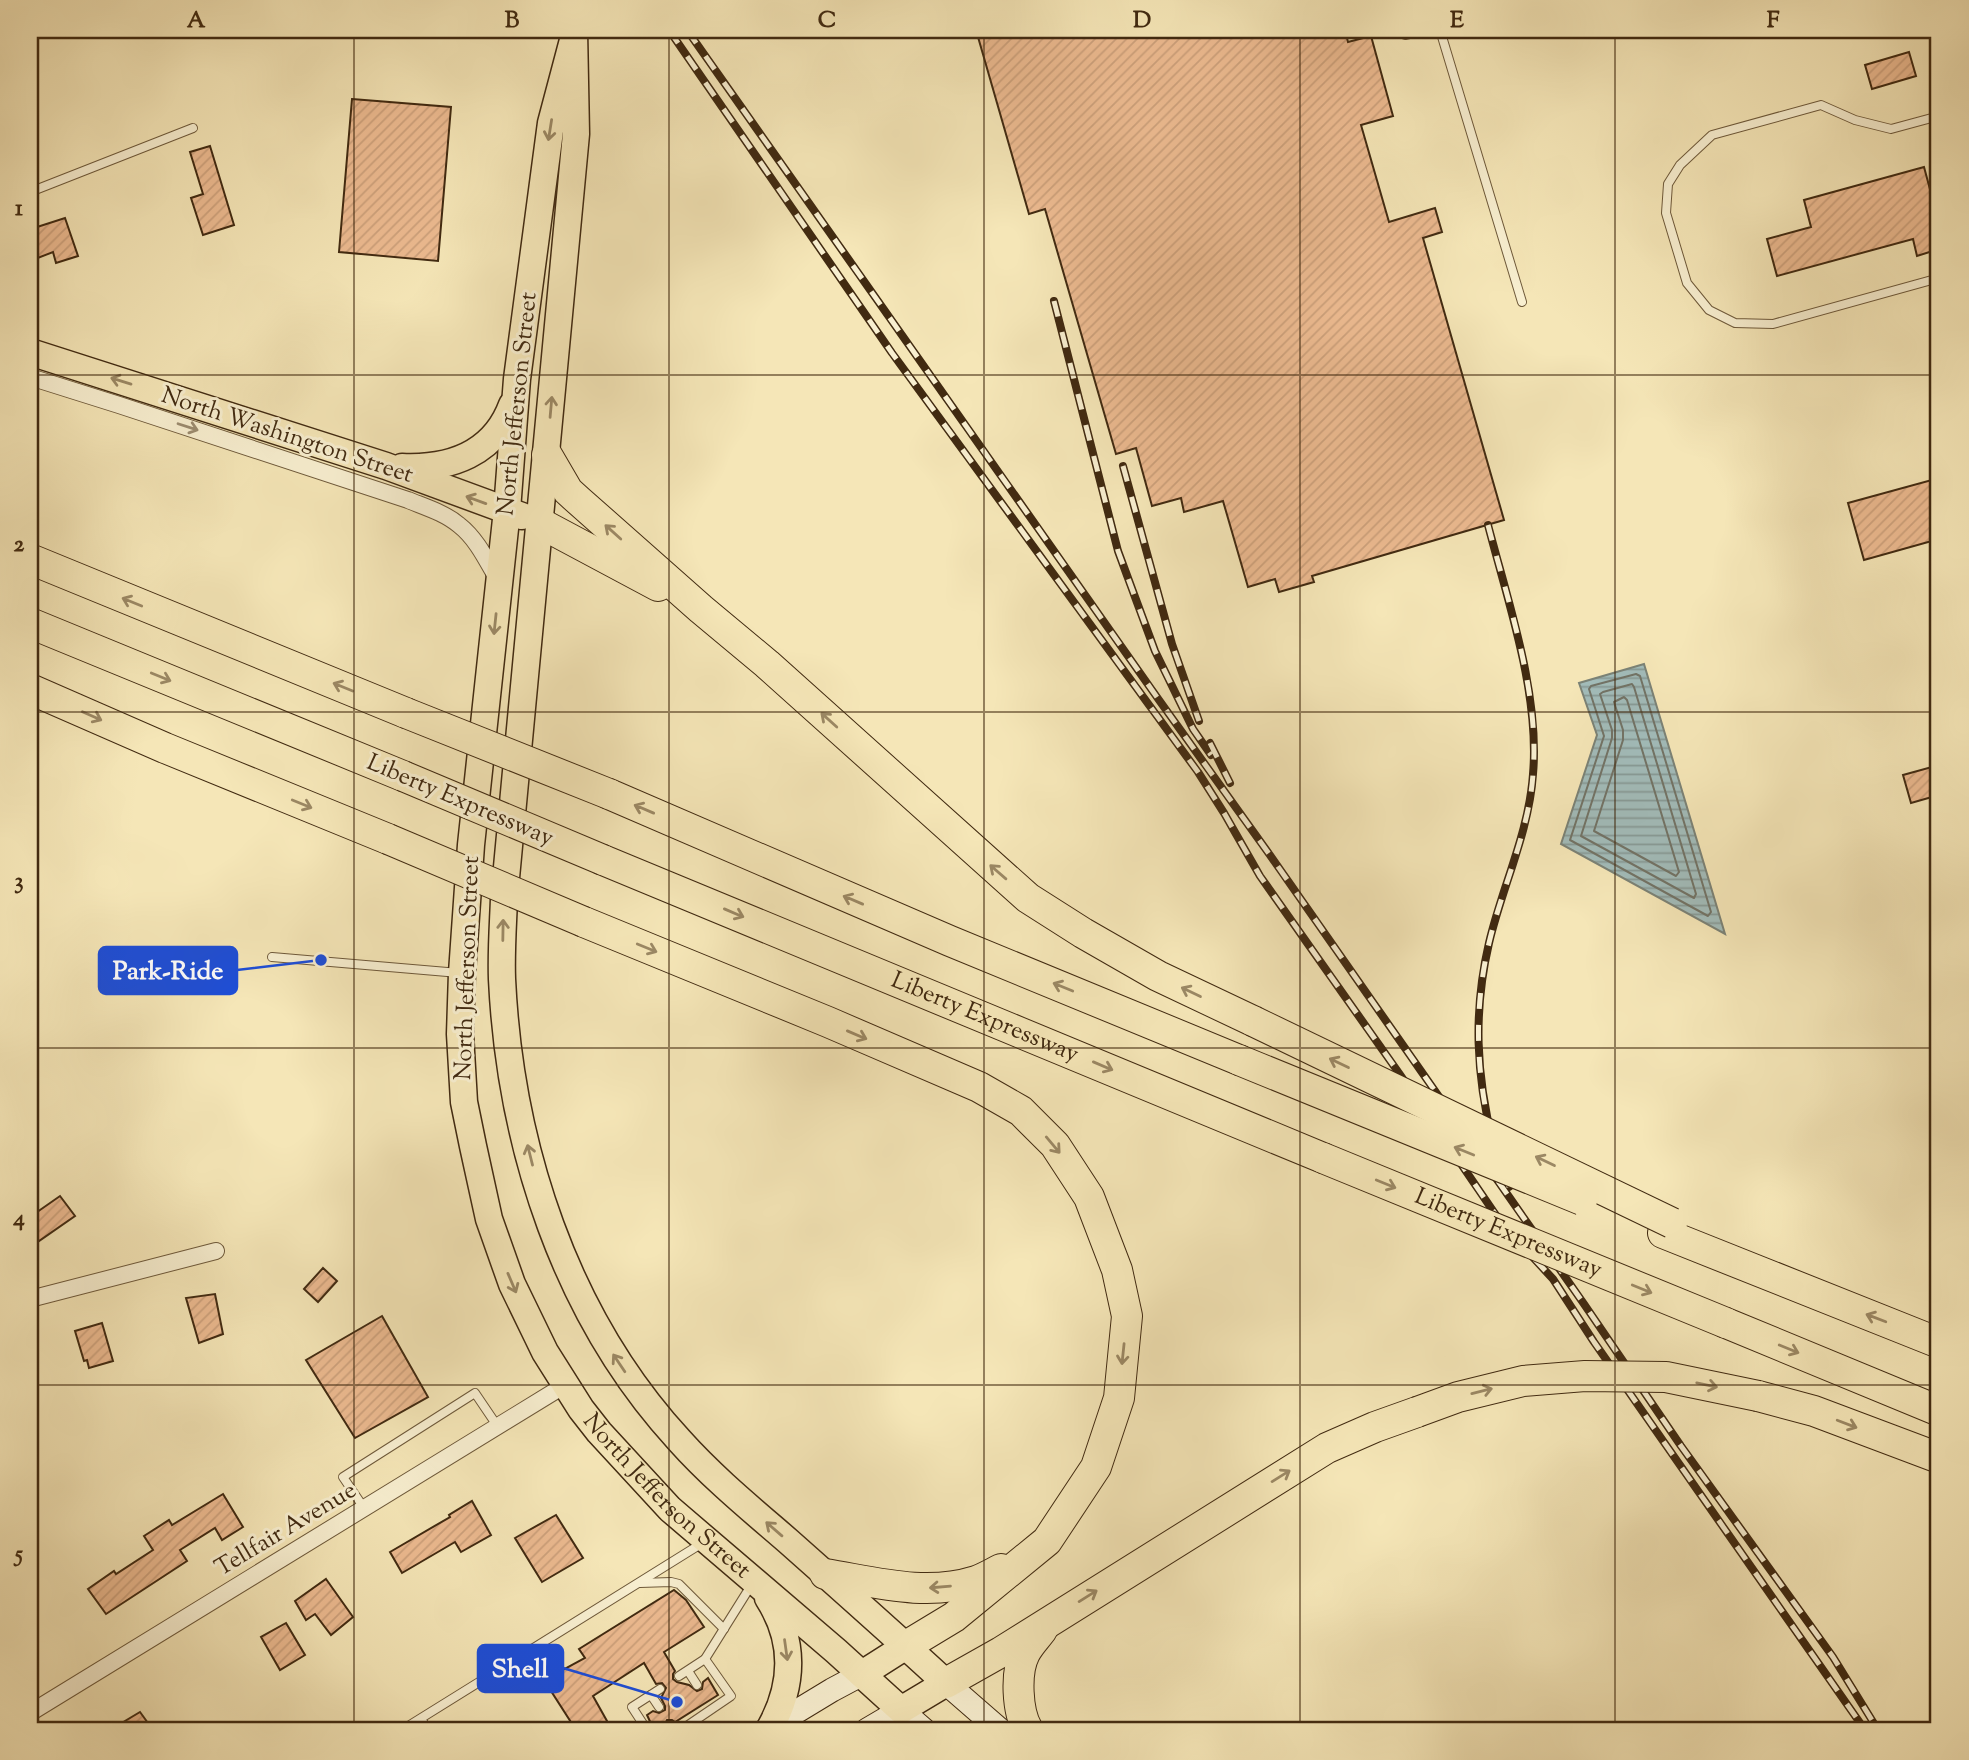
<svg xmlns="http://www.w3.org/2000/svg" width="1969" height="1760" viewBox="0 0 1969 1760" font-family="'Sorts Mill Goudy',serif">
<defs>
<pattern id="water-rules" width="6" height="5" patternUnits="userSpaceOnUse" patternTransform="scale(1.75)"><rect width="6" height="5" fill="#a2bcba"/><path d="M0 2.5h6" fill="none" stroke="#869996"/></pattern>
<pattern id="building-hatch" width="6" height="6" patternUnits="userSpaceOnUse" patternTransform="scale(1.75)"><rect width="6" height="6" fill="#ecba90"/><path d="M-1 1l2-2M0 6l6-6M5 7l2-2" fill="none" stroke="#cca07b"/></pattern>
</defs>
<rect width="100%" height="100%" fill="#f5e6b7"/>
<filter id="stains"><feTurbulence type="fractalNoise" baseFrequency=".00286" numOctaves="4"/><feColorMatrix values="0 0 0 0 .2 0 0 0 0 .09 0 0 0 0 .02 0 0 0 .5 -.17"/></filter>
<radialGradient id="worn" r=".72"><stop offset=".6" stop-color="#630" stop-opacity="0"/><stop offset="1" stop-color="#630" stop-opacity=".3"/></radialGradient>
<polygon fill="url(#water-rules)" stroke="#7b8276" stroke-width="2" points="1644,664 1725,934 1561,844 1597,735 1579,683"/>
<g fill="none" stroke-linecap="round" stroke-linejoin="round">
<g stroke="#727366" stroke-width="2">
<polygon points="1636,674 1640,676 1711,912 1708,916 1570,840 1604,736 1589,689 1591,686"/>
<polygon points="1632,684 1634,687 1696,894 1694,898 1581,836 1612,738 1612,730 1600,694 1603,692"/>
<polygon points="1624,697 1627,700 1679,872 1676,876 1594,831 1623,740 1623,730 1614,702"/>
</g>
</g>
<g fill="url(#building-hatch)" stroke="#412a11" stroke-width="2">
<polygon points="976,30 1345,30 1348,42 1371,36 1393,116 1361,125 1389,222 1435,208 1442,232 1423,238 1504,520 1312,576 1314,582 1279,592 1275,579 1248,587 1223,501 1184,512 1181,498 1152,506 1136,448 1116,454 1045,209 1029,214"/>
<polygon points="1909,52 1916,76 1872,89 1865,65"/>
<polygon points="352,99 451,107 438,261 339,252"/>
<polygon points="210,146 234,225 203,235 191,198 203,194 190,152"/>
<polygon points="1924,167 1939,223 1939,249 1917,256 1913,239 1777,276 1767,239 1811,227 1804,200"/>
<polygon points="65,218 78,256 56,263 53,252 30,261 30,231 35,229 34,228"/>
<polygon points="1939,478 1939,539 1864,560 1848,503"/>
<polygon points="1939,765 1939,795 1911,803 1903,775"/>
<polygon points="60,1196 75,1216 39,1241 30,1228 30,1217"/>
<polygon points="323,1268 337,1281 318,1302 304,1289"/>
<polygon points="215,1294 223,1334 199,1343 186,1298"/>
<polygon points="382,1316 428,1397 355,1438 306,1360"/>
<polygon points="102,1323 113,1361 89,1368 87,1360 84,1361 75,1331"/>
<polygon points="223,1494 243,1527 222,1540 215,1528 180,1550 187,1561 106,1614 88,1589 114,1571 116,1574 153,1550 144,1536 169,1520 172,1525"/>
<polygon points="472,1501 491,1535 461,1552 455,1542 402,1573 390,1552 450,1517 449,1515"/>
<polygon points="556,1515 583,1558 542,1582 515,1538"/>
<polygon points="326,1579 353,1617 331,1635 315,1614 306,1620 295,1601"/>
<polygon points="674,1590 686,1600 704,1627 664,1652 675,1671 673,1674 673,1679 677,1682 689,1685 697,1691 702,1689 703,1682 708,1678 718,1695 675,1722 672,1720 667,1720 662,1730 654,1730 647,1715 653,1711 659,1713 665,1710 665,1706 661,1698 666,1688 662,1683 656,1684 644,1663 593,1696 607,1721 594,1730 576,1730 544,1680 585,1658 579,1649"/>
<polygon points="286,1623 305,1655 280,1670 261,1637"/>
<polygon points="140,1712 153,1730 110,1730"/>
</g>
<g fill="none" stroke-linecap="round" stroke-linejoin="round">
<g stroke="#6e593a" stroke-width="10">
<g id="service">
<polyline points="1393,30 1405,35 1427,30"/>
<polyline points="1440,30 1522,302"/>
<polyline points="1939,116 1891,129 1855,120 1821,105 1712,135 1680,165 1668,184 1666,213 1687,283 1709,310 1735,323 1773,324 1939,278"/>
<polyline points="30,192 193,128"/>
<polyline points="272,957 459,973"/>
<polyline points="364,1508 343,1477 475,1393 498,1427"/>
<polyline points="640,1583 671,1582 679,1584 724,1629"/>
<polyline points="705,1659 752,1584"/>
<polyline points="688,1671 697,1685"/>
<polyline points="679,1676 705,1659 731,1696 681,1730"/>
<polyline points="651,1695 659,1707"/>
<polyline points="421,1719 428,1730"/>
<polyline points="670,1726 673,1730"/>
<polyline points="402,1730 704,1542"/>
<polyline points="647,1730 632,1707 660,1689"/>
</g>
</g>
<g stroke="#6e593a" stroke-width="18">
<g id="minor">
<path d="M30,377l89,28 289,95c17,7 37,13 51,25 18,14 28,36 39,55"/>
<polyline points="30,1299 216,1251"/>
<polyline points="30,1713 565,1385"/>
</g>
</g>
<g stroke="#412a11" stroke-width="25">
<g id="secondary">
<polyline points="946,1683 1000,1730"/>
<polyline points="766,1730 832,1690 862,1674"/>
<polyline points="867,1730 901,1710 924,1730"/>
</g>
</g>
<g stroke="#412a11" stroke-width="29">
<g id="primary">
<path id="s1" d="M573,40l-22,83 -34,256 -10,131 -36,335 -9,128 -2,61 4,68 9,44 16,73 23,65 33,68 36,57 18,23 71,77 166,142 65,59 45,-27c-52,-48 -105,-95 -158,-142 -37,-32 -76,-64 -109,-101 -114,-124 -169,-294 -177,-461 -1,-27 1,-54 2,-80l72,-765 -2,-104"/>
<polyline points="30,352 386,466 522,516"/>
<path d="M402,467c48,2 92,-13 110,-62"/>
<path d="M768,1598c27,42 26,87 2,130"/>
<polyline points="862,1674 906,1646"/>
</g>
</g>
<g stroke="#412a11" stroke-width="32">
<g id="motorway">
<polyline points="547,455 568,491 579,501 701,609 767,664 1028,898 1083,933 1158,976 1253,1021"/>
<polyline points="540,523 658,586"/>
<polyline points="30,559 406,713"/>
<polyline points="30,623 403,776"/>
<polyline points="30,689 165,748 388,839"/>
<polyline points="609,794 950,941 1239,1060"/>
<path id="s2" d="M603,860l720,298"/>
<polyline points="584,922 828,1022 979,1087 1021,1111 1055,1145 1089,1197 1117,1270 1127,1316 1119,1398 1096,1467 1047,1541 954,1617 906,1646"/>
<polyline points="1663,1233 1939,1343"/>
<polyline points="1726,1323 1939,1411"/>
<polyline points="1758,1396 1814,1411 1939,1458"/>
<path d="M825,1574c50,8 100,23 151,7 9,-3 17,-8 25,-12"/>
<polyline points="946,1683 1001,1652 1327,1448 1375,1427 1417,1412"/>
<path d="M1028,1730c-11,-18 -13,-58 -3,-77 4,-8 11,-15 17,-23"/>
</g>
</g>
<use href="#service" stroke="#f8efd0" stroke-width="8"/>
<use href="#minor" stroke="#f8efd0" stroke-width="16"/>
<use href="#secondary" stroke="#f8efd0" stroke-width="23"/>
<use href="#primary" stroke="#f5e6b7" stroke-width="26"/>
<use href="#motorway" stroke="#f5e6b7" stroke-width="30"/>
<g stroke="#412a11" stroke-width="8">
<g id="rail">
<polyline points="669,30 892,353 1198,772 1224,813 1260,876 1401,1076 1502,1224 1553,1279 1594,1342 1865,1730"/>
<polyline points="687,30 1159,700 1272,858 1584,1304 1681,1446 1833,1657 1878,1730"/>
<polyline points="1054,301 1118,551 1155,651 1193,729 1211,755"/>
<polyline points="1123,466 1172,644 1199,721"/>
<path d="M1488,525c20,77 52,169 45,249 -4,59 -31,113 -44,169 -16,69 -13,132 4,200 4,15 11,30 16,44"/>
<polyline points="1210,743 1230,783"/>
</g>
</g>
<use href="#rail" stroke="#f8efd0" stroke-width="5" stroke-dasharray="16" stroke-linecap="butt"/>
<g stroke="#412a11" stroke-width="32" stroke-linecap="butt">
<g id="motorway-bridge">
<polyline points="406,713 609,794"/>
<polyline points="403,776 603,860"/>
<polyline points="388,839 584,922"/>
<polyline points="1253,1021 1672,1223"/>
<polyline points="1239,1060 1582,1200"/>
<path id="s3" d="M1323,1158l403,165"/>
<polyline points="1417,1412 1458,1397 1523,1381 1585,1376 1666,1377 1758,1396"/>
</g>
</g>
<use href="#motorway-bridge" stroke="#f5e6b7" stroke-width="30"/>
</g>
<defs><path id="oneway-shaft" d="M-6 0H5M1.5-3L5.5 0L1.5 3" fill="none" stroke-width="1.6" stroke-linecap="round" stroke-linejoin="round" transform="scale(1.75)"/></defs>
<g stroke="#9b8864">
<use href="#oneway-shaft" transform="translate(550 130) rotate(99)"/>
<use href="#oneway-shaft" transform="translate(121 381) rotate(-163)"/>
<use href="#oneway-shaft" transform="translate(551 407) rotate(-85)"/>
<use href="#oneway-shaft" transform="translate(476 500) rotate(-160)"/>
<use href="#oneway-shaft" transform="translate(613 532) rotate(-138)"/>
<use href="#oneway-shaft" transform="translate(132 602) rotate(-158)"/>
<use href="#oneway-shaft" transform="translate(495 624) rotate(96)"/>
<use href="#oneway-shaft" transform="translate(161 677) rotate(22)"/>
<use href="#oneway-shaft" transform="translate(343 687) rotate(-158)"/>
<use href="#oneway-shaft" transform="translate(92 716) rotate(24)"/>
<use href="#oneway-shaft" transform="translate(829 720) rotate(-138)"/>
<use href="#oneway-shaft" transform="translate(302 804) rotate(22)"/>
<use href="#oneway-shaft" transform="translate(644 809) rotate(-157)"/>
<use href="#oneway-shaft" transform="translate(998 872) rotate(-139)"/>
<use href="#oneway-shaft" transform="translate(853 900) rotate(-157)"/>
<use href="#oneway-shaft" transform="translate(734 913) rotate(23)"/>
<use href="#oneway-shaft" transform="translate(503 930) rotate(-89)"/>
<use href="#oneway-shaft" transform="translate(647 948) rotate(22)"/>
<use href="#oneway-shaft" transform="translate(1063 987) rotate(-158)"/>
<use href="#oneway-shaft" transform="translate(1191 992) rotate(-154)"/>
<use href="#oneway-shaft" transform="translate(857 1035) rotate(23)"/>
<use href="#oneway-shaft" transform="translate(1339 1063) rotate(-154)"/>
<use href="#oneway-shaft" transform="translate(1103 1066) rotate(23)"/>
<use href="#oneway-shaft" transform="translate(1053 1145) rotate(50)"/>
<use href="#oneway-shaft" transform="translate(1464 1151) rotate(-158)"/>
<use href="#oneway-shaft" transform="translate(530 1155) rotate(-104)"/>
<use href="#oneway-shaft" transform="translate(1545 1161) rotate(-154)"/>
<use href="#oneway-shaft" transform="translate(1386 1184) rotate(22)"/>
<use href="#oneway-shaft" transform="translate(512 1283) rotate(67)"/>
<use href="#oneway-shaft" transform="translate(1642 1289) rotate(22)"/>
<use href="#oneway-shaft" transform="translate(1876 1318) rotate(-159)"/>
<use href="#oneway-shaft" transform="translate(1789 1349) rotate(22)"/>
<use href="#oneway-shaft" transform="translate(1123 1354) rotate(96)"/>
<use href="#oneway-shaft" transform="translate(619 1363) rotate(-124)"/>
<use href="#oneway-shaft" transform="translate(1707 1385) rotate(12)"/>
<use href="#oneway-shaft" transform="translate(1482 1391) rotate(-14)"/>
<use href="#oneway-shaft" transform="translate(1847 1424) rotate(21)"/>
<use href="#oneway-shaft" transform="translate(1281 1476) rotate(-32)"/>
<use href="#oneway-shaft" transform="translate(774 1529) rotate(-139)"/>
<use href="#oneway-shaft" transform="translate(940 1587) rotate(175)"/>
<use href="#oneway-shaft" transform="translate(1088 1596) rotate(-32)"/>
<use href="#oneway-shaft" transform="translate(786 1650) rotate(82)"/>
</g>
<use stroke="#9c8c70" href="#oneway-shaft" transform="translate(188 427) rotate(18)"/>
<path fill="none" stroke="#412a11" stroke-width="2" stroke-opacity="0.55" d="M354,30v1700M669,30v1700M984,30v1700M1300,30v1700M1615,30v1700M30,375h1909M30,712h1909M30,1048h1909M30,1385h1909"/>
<g text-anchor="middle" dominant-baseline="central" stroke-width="6" stroke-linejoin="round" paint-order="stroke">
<g font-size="24" fill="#412a11" stroke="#f8efd0">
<text transform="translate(518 404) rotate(-84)">North Jefferson Street</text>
<text transform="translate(287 436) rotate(18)">North Washington Street</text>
<text transform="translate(460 801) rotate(23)">Liberty Expressway</text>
<text transform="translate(468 968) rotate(-88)">North Jefferson Street</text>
<text stroke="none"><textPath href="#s2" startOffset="413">Liberty Expressway</textPath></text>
<text stroke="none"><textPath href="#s3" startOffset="200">Liberty Expressway</textPath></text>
<text stroke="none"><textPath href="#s1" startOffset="1524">North Jefferson Street</textPath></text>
<text transform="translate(286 1530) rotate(-31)">Tellfair Avenue</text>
</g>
</g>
<path fill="none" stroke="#1d4ed8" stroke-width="2.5" d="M321 960L237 970M677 1702L563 1668"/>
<g fill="#1d4ed8" stroke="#f8efd0" stroke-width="2.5">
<circle cx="321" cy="960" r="7"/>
<circle cx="677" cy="1702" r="7"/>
</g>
<g fill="#1d4ed8" stroke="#1d4ed8" stroke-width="2.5">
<rect x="99" y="947" width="138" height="47" rx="7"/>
<rect x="478" y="1645" width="85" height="47" rx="7"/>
</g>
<g font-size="26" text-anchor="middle" font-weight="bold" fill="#fff">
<text x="168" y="979">Park-Ride</text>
<text x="520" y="1677">Shell</text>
</g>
<rect width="1969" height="1760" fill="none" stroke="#f5e6b7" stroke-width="77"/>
<rect x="38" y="38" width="1892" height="1684" fill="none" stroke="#412a11" stroke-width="2.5"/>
<g font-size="23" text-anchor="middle" font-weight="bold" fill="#412a11">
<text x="196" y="27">A</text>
<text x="512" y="27">B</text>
<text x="827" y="27">C</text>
<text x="1142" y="27">D</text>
<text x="1457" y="27">E</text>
<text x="1773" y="27">F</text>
<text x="19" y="215">1</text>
<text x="19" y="551">2</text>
<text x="19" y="888">3</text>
<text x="19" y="1225">4</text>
<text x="19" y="1561">5</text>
</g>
<rect width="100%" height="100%" filter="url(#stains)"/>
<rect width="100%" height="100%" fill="url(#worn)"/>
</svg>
